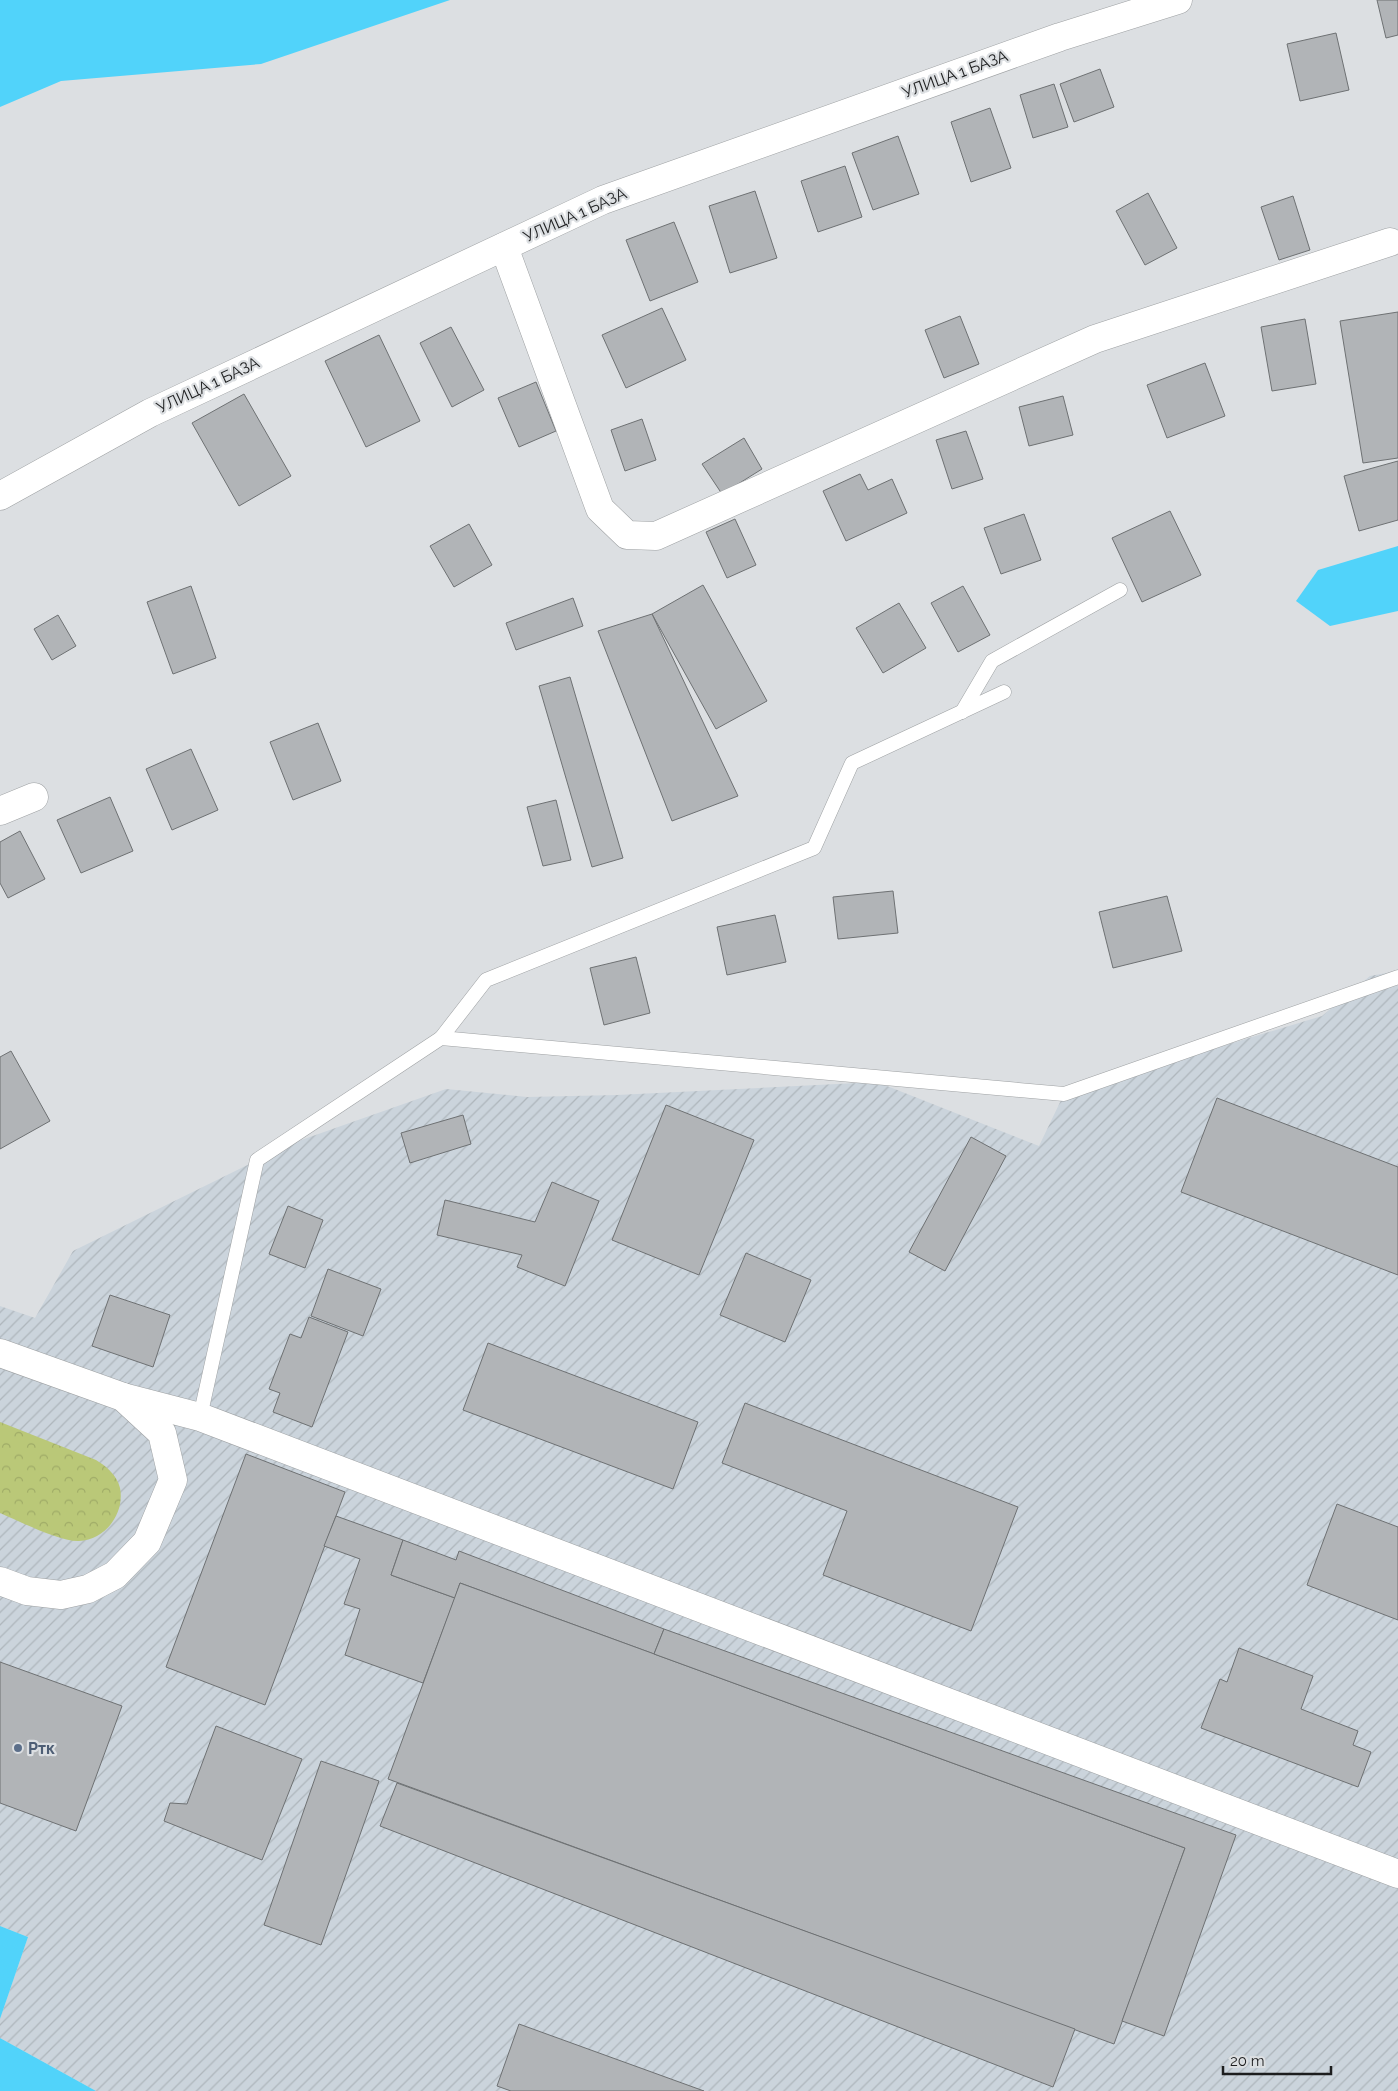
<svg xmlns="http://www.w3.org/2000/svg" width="1398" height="2091" viewBox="0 0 1398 2091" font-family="Raleway,sans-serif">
<defs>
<pattern id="industrial-furrows" width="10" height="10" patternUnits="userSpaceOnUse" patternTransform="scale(1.25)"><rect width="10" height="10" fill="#cbd4dc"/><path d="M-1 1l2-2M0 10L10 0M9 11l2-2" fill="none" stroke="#aeb6bc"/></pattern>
<pattern id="park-crowns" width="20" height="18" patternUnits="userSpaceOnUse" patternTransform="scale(1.25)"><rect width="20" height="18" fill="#bac878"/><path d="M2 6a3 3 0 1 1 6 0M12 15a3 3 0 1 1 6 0" fill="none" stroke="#9fab67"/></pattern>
</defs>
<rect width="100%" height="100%" fill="#dcdfe2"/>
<polygon fill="url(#industrial-furrows)" points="1398,971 1398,2091 96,2091 0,2038 0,2019 28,1937 0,1926 0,1306 35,1318 73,1251 290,1144 446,1089 527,1097 617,1095 877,1082 1039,1146 1064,1094 1322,1016 1370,976"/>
<path fill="url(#park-crowns)" d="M0,1422l96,38c10,6 21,15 24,28 5,26 -15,52 -41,53 -19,1 -60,-20 -79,-28z"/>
<g fill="#51d3fa">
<polygon points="0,0 450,0 261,64 61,81 0,107"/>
<polygon points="1398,546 1398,611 1330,626 1296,601 1318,570"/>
<polygon points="0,1926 28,1937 0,2019"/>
<polygon points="0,2038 96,2091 0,2091"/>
</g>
<g fill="#b1b4b7" stroke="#6e7173">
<polygon points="1377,0 1398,0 1398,35 1386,38"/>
<polygon points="1336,33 1349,90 1300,101 1287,44"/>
<polygon points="1100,69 1114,107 1074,122 1060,84"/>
<polygon points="1054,84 1068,127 1033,138 1020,95"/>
<polygon points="990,108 1011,168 971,182 951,122"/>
<polygon points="898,136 919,194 873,210 852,153"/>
<polygon points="845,166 862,217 818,232 801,181"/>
<polygon points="755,191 777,258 730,273 709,206"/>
<polygon points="1148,193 1177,248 1145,265 1116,211"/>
<polygon points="1293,196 1310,250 1279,260 1261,207"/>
<polygon points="674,222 698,282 650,301 626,240"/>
<polygon points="662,308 686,360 626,388 602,335"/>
<polygon points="1398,312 1398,458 1363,463 1340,321"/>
<polygon points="960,316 979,364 944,378 925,330"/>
<polygon points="1305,319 1316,384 1272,391 1261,327"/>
<polygon points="451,327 484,390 452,407 420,343"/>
<polygon points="379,335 420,421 366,447 325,361"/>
<polygon points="1205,363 1225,416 1167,438 1147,385"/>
<polygon points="536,382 556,431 519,447 498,398"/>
<polygon points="244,394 291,476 239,506 192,423"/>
<polygon points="1063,396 1073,435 1029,446 1019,407"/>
<polygon points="642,419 656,460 625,471 611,430"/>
<polygon points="966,431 983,479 952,489 936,440"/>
<polygon points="744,438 762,469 722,494 702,464"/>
<polygon points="1398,461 1398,520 1359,531 1344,476"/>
<polygon points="860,474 868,490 892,479 907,513 846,541 823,491"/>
<polygon points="1170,511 1201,575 1142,602 1112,538"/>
<polygon points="1024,514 1041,560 1001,574 984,528"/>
<polygon points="735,519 756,565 727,578 706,532"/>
<polygon points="469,524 492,565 454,587 430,546"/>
<polygon points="703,585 767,701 716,729 652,614"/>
<polygon points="191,586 216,658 173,674 147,602"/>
<polygon points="963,586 990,635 958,652 931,603"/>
<polygon points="573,598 583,626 516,650 506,623"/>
<polygon points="899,603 926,648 883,673 856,628"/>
<polygon points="652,614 738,796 672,821 598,631"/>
<polygon points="58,615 76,646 52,660 34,629"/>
<polygon points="570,677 623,858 592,867 539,686"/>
<polygon points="318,723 341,781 293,800 270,742"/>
<polygon points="191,749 218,810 172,830 146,769"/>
<polygon points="110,797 133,851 81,873 57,820"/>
<polygon points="556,800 571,860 543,866 527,807"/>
<polygon points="20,831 45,879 8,898 0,883 0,842"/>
<polygon points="893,891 898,933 838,939 833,897"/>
<polygon points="1167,896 1182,951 1113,968 1099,912"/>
<polygon points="775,915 786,962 727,975 717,927"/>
<polygon points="636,957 650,1013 604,1025 590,968"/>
<polygon points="11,1051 50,1121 0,1149 0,1057"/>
<polygon points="1217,1098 1398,1167 1398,1275 1181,1192"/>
<polygon points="666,1105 754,1140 699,1275 612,1240"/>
<polygon points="463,1115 471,1144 410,1163 401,1133"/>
<polygon points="971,1137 1006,1156 945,1271 909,1252"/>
<polygon points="552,1182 599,1201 565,1286 517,1267 522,1255 437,1235 445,1200 535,1222"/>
<polygon points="288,1206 323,1220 305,1268 269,1254"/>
<polygon points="746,1253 811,1280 785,1342 720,1315"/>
<polygon points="328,1269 381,1289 363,1336 311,1316"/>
<polygon points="110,1295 170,1315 153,1367 92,1346"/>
<polygon points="309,1317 348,1332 312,1427 273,1412 280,1393 269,1389 290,1334 301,1338"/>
<polygon points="488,1343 698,1422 673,1489 463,1410"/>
<polygon points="745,1403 1018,1507 971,1631 823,1575 847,1511 722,1463"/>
<polygon points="246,1454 345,1492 265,1705 166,1667"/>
<polygon points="1337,1504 1398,1527 1398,1620 1307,1585"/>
<polygon points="336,1516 403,1540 391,1575 455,1598 423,1683 345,1655 360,1609 344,1604 360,1559 324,1546"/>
<polygon points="403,1540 456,1560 459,1551 664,1629 654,1654 460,1583 455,1598 391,1575"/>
<polygon points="460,1583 1185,1848 1114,2044 388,1779"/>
<polygon points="664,1629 1236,1835 1164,2036 1122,2021 1185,1848 654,1654"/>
<polygon points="1239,1648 1313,1676 1301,1709 1358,1731 1353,1745 1371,1752 1358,1787 1201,1728 1220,1679 1227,1682"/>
<polygon points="0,1662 122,1706 76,1831 0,1803"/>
<polygon points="216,1726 302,1759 262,1860 164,1821 170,1803 187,1804"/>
<polygon points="321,1761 379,1781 321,1945 264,1925"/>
<polygon points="397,1783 1075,2029 1053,2087 380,1826"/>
<polygon points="519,2024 704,2091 511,2091 497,2086"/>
</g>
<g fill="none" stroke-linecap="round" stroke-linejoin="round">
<g stroke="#9ea1a3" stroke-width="15">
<g id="lane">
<polyline points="962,712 992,661 1120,590"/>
<polyline points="441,1038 486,980 814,848 852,763 1004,692"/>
<polyline points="200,1417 257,1160 441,1038 1064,1094 1398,977"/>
</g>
</g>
<g stroke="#9ea1a3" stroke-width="29">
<g id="street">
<polyline points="504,247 600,509 627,535 656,536 1095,339 1390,242"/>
<polyline points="0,496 150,413 603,200 1060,37 1178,0"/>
<polyline points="0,811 34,797"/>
<polyline points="123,1397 200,1417 1398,1874"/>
</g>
</g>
<g stroke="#9ea1a3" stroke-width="29">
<polyline id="secondary" points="0,1353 123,1397 162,1433 173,1480 147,1542 115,1575 88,1589 61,1595 27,1591 0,1581"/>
</g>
<use href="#lane" stroke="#fff" stroke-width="14"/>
<use href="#street" stroke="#fff" stroke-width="28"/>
<use href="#secondary" stroke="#fff" stroke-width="28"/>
</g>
<circle fill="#5c6f8a" stroke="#dcdfe2" stroke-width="2" cx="18" cy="1748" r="5"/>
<g text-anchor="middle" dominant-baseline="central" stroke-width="4.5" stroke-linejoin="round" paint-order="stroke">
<g font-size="16" fill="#1c1d1e" stroke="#dcdfe2">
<text transform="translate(955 74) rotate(-20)">УЛИЦА 1 БАЗА</text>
<text transform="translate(575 215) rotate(-24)">УЛИЦА 1 БАЗА</text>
<text transform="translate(208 385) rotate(-25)">УЛИЦА 1 БАЗА</text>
</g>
<g font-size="16" font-weight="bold" fill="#4e5e75" stroke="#dcdfe2" text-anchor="start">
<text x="28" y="1748">Ртк</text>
</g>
</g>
<path d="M1223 2066v8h108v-8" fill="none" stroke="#1c1d1e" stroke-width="2.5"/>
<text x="1230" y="2066" font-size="15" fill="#1c1d1e" stroke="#dcdfe2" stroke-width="4" paint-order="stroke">20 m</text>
</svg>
